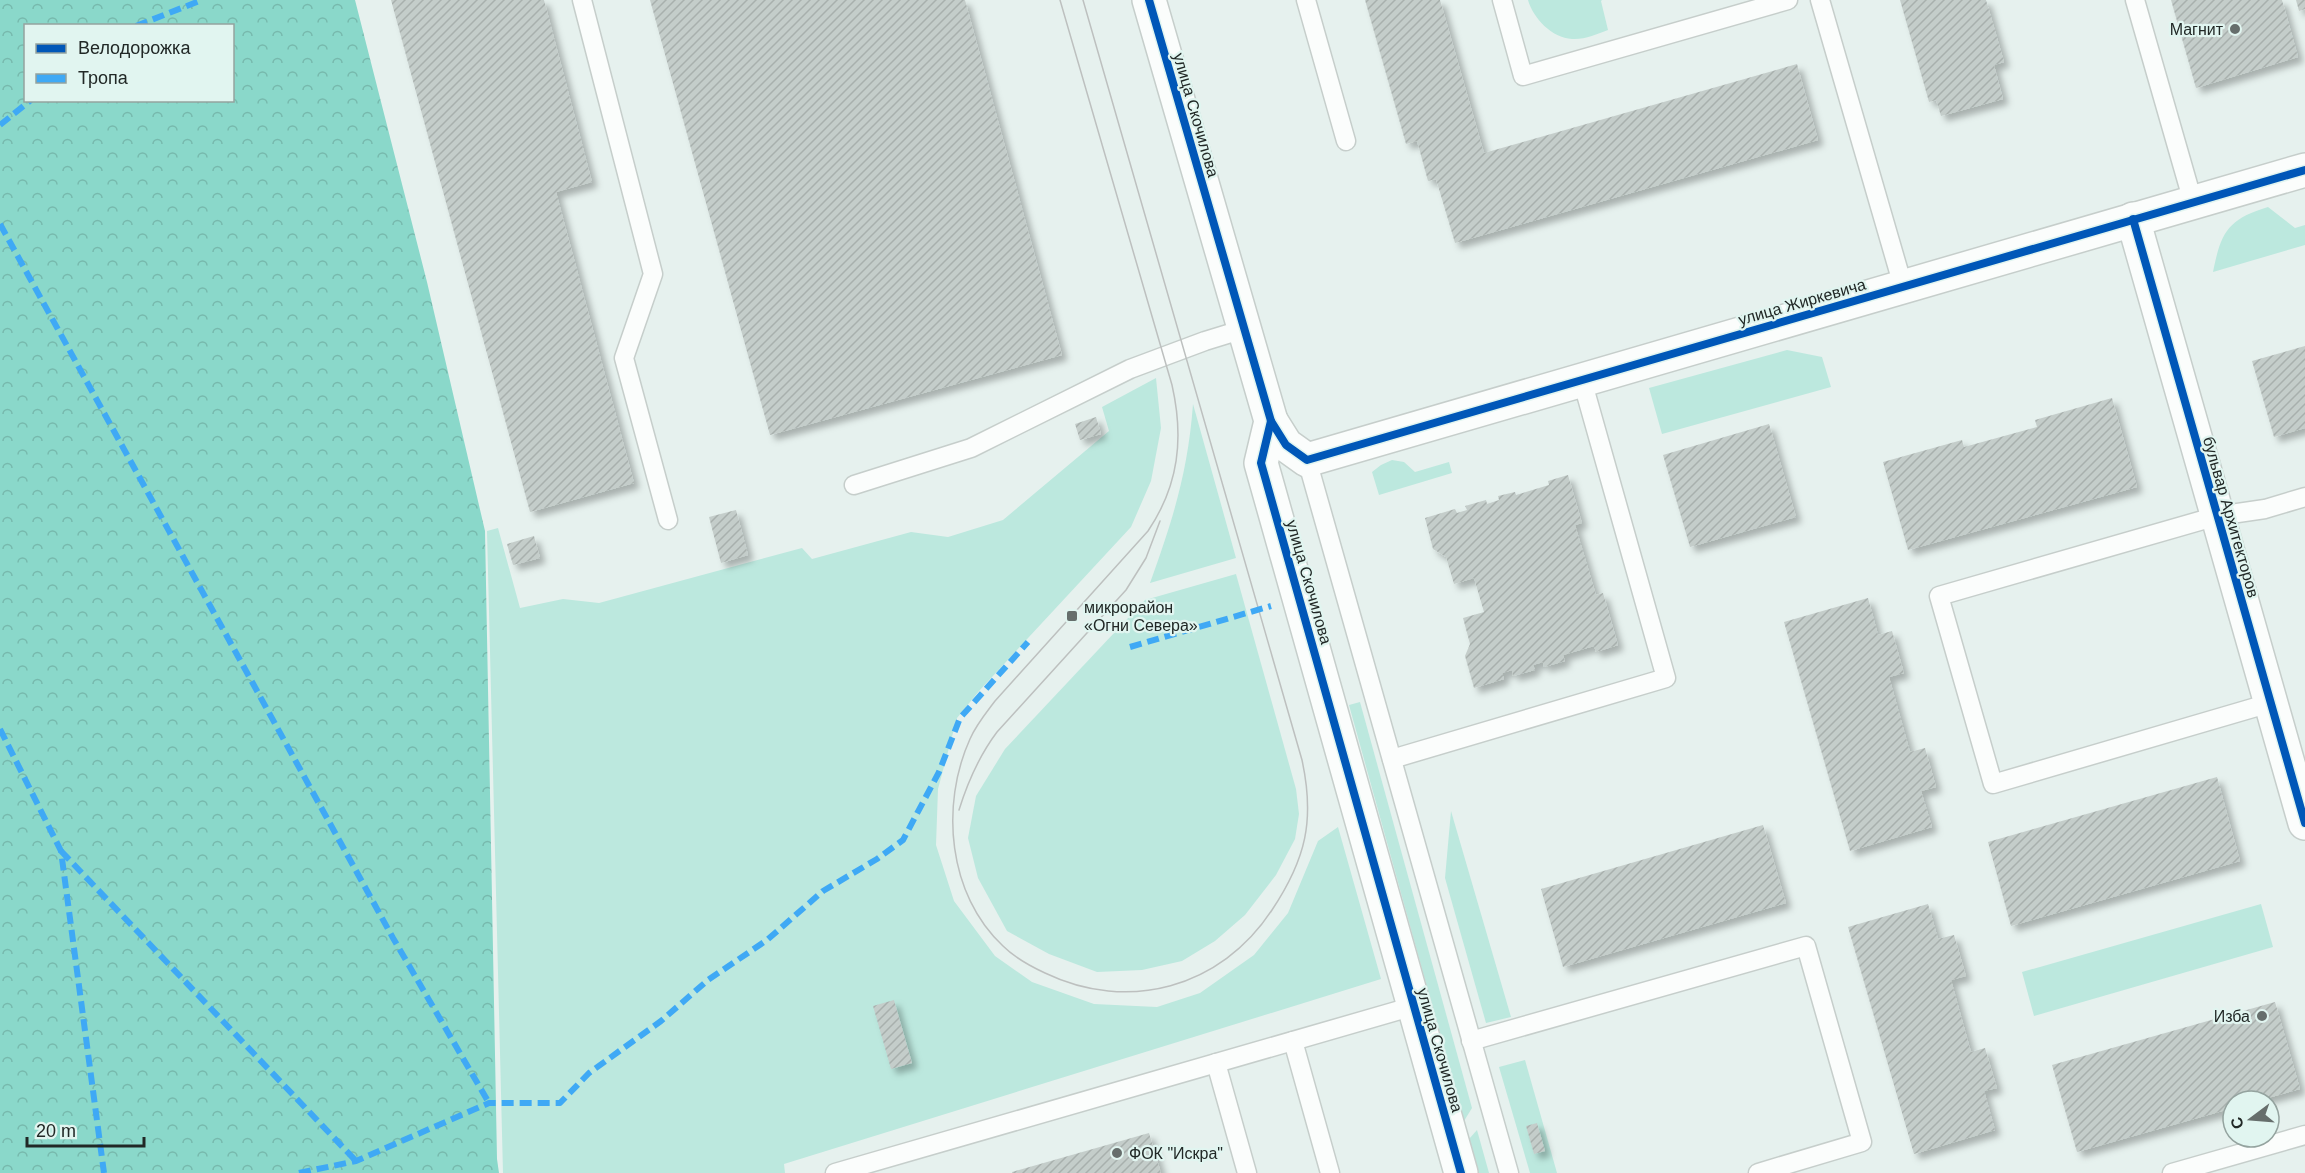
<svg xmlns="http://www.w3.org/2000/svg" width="2305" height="1173" viewBox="0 0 2305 1173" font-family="Arial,sans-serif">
<defs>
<pattern id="forest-crowns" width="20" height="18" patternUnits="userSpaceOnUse" patternTransform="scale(1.5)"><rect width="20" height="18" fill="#8ad8ca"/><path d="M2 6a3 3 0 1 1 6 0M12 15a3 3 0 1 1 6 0" fill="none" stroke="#77b9ad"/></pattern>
<pattern id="building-hatch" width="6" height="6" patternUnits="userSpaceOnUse" patternTransform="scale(1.5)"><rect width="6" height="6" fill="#c4cdca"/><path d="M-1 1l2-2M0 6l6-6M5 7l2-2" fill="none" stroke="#a8b0ad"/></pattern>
<filter id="shadow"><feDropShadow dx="5.5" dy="5.5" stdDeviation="3" flood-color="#0004"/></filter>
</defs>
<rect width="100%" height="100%" fill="#e6f1ee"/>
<g fill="#bce8de">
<path d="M1528,0h74l-1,1 7,29c-11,4 -24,10 -36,9 -20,-1 -39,-21 -44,-39z"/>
<path d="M2268,207l27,21 10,-3v20l-92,27c8,-40 15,-53 55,-65z"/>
<polygon points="1787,350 1822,357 1831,387 1662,434 1649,388"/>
<polygon points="1156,378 1161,428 1151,481 1131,527 979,691 957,718 938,789 936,845 954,901 995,956 1032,982 1094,1004 1157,1007 1200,993 1254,955 1288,913 1318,841 1338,827 1381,979 784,1164 785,1173 503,1173 487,531 498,528 520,608 563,599 599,603 802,548 812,559 911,532 948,537 1003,520 1109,431 1102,407"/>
<path d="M1193,404l43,154 -86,25c23,-64 38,-111 43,-179z"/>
<polygon points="1392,460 1404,462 1415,472 1449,462 1452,473 1379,495 1372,472 1381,465"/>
<polygon points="1236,574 1296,789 1299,814 1295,839 1276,875 1245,915 1215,941 1182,961 1142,970 1097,972 1049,954 1007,931 978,878 968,838 976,796 1005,749 1145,600"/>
<polygon points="1360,702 1472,1108 1464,1121 1349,705"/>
<polygon points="1451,811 1511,1017 1486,1023 1445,878"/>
<polygon points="2261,904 2273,947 2034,1016 2022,972"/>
<polygon points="1525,1060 1557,1173 1530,1173 1499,1067"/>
<polygon points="1477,1130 1489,1173 1479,1173 1469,1139"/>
</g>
<path fill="url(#forest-crowns)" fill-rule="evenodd" d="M0,0h355l72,282 58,249 12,628 2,14h-499zM26,26h206v74h-206z"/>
<g fill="url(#building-hatch)" filter="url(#shadow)">
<polygon points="391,0 544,0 592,182 556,192 634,483 530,512"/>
<polygon points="650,0 965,0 1062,355 770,435"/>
<polygon points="1365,0 1440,0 1484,153 1797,64 1818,140 1455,243 1436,179 1428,181 1417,141 1406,144"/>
<polygon points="1900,0 1986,0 2004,62 1994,65 2003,99 1941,116 1936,100 1929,102"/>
<polygon points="2171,0 2282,0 2298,57 2196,88"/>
<polygon points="2296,0 2305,0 2305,9 2299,11"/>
<polygon points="2305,346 2305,428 2274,437 2252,361"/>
<polygon points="2112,398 2137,487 1908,550 1883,462 1962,440 1964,447 2037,427 2035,420"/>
<polygon points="1096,417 1101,434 1080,440 1075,424"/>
<polygon points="1769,424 1796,517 1690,547 1663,455"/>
<polygon points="1568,475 1582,523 1575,525 1596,595 1603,593 1618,645 1596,652 1594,646 1563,655 1565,661 1544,667 1543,662 1533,665 1535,670 1513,676 1512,670 1502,673 1504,679 1474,688 1465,656 1470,644 1463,618 1484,612 1474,578 1454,584 1446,557 1433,549 1425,518 1455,509 1457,513 1467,510 1465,506 1486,500 1487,504 1499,500 1498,496 1515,492 1516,495 1549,485 1548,481"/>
<polygon points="736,510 748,555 721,563 709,517"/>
<polygon points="534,536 540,558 513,565 507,544"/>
<polygon points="1868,598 1878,635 1892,631 1904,673 1889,677 1910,752 1925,748 1936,787 1921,791 1932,827 1850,851 1784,622"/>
<polygon points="2217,777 2240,861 2011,926 1988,842"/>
<polygon points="1763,825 1786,903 1563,967 1541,889"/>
<polygon points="1928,904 1938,939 1954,935 1966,976 1951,980 1971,1052 1985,1048 1997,1088 1984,1091 1995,1130 1914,1154 1848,927"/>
<polygon points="894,1000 912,1063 891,1069 873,1006"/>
<polygon points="2275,1002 2300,1089 2257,1101 2233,1101 2233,1108 2077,1152 2052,1065"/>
<polygon points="1537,1123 1545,1151 1534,1154 1526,1126"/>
<polygon points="1149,1133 1161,1173 1012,1173 1012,1172"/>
</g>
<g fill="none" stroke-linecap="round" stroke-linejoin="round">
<g stroke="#c6cecb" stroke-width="21">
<g id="lane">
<polyline points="582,0 653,274 624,358 668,520"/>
<polyline points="1306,0 1346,141"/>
<polyline points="1502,0 1523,76 1788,0"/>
<polyline points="1820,0 1903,286"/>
<polyline points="2135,0 2193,202"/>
<polyline points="1307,460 1509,1173"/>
<polyline points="854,485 971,448 1130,369 1205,341 1244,329"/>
<polyline points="2270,703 1993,784 1939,596 2217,516 2265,509 2305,497"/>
<polyline points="1392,759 1666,678 1582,380"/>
<polyline points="1293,1041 1330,1173"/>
<polyline points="1471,1041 1806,946 1862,1142 1758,1173"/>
<polyline points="1216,1063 1247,1173"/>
<polyline points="835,1173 1414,1006"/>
<polyline points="2172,1173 2305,1135"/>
</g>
</g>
<g stroke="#c6cecb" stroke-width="36">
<g id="street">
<polyline points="2133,219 2305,823"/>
<polyline points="1271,421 1286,445 1307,460 2305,170"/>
</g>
</g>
<g stroke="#c6cecb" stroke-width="36">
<polyline id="secondary" points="1149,0 1271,421 1261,463 1461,1173"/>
</g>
<use href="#lane" stroke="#fbfdfc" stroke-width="18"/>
<use href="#street" stroke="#fbfdfc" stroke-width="33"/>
<use href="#secondary" stroke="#fbfdfc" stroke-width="33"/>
<g stroke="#bdc0bf" stroke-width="1.5">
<path d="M1060,0l112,385c12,53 7,100 -24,146l-153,170c-9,12 -19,24 -25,38 -30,66 -22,156 33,207 11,11 27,20 42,27 83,40 176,15 227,-63 34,-51 43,-90 30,-150l-219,-760"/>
<path d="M959,810c9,-29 20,-54 38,-78l129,-142 20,-32 14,-37"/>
</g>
<g stroke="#3fa9f5" stroke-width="6" stroke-dasharray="12 6" stroke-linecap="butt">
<polyline points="136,26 202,0"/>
<polyline points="0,125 31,100"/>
<polyline points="0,224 393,938 489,1103"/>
<polyline points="1130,647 1271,606"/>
<polyline points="0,729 61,851 104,1173"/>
<polyline points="61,851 356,1161"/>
<polyline points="299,1173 356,1161 489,1103 560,1103 589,1073 661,1021 708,980 767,940 823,891 877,859 903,840 939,772 960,718 1028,642"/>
</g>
<g stroke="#e1f5f0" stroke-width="11">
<g id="cycleway">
<polyline points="1149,0 1271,421 1261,463 1461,1173"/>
<polyline points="2133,219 2305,823"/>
<polyline points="1271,421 1286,445 1307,460 2305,170"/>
</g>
</g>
<use href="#cycleway" stroke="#0057b8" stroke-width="8"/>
</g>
<g fill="#666e6c" stroke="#e1f5f0" stroke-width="2">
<circle cx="2235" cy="29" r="6"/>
<rect x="1066" y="610" width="12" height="12" rx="3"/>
<circle cx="2262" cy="1016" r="6"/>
<circle cx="1117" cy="1153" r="6"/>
</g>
<g text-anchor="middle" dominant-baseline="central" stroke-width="4.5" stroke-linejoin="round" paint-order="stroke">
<g font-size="16" fill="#212826" stroke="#e1f5f0" text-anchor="end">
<text x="2223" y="29">Магнит</text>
<text x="1084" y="607" text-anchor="start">микрорайон<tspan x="1084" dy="18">«Огни Севера»</tspan></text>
<text x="2250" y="1016">Изба</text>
<text x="1129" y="1153" text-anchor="start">ФОК "Искра"</text>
</g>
<g font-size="16" fill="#212826" stroke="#e1f5f0">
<text transform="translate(1196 115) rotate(74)">улица Скочилова</text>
<text transform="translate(1802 302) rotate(-16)">улица Жиркевича</text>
<text transform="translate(2231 517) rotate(74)">бульвар Архитекторов</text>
<text transform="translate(1309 582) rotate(74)">улица Скочилова</text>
<text transform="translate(1440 1050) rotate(74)">улица Скочилова</text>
</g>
</g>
<rect x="24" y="24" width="210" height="78" fill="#e1f5f0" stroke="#94a39f" stroke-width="1.5"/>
<rect x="36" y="44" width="30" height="9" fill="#0057b8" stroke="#94a39f" stroke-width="1.5"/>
<text x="78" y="54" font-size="18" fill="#212826">Велодорожка</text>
<rect x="36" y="74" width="30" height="9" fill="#3fa9f5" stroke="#94a39f" stroke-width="1.5"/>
<text x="78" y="84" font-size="18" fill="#212826">Тропа</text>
<g transform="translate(2251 1119) rotate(254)"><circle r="28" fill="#e1f5f0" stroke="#94a39f" stroke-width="1.5"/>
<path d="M0-4.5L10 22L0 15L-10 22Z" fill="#666e6c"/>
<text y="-9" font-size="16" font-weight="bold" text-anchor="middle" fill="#212826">С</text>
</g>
<path d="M27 1137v9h117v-9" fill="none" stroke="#212826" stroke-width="3"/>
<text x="36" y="1137" font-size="18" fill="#212826" stroke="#e1f5f0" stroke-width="4.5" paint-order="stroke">20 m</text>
</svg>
